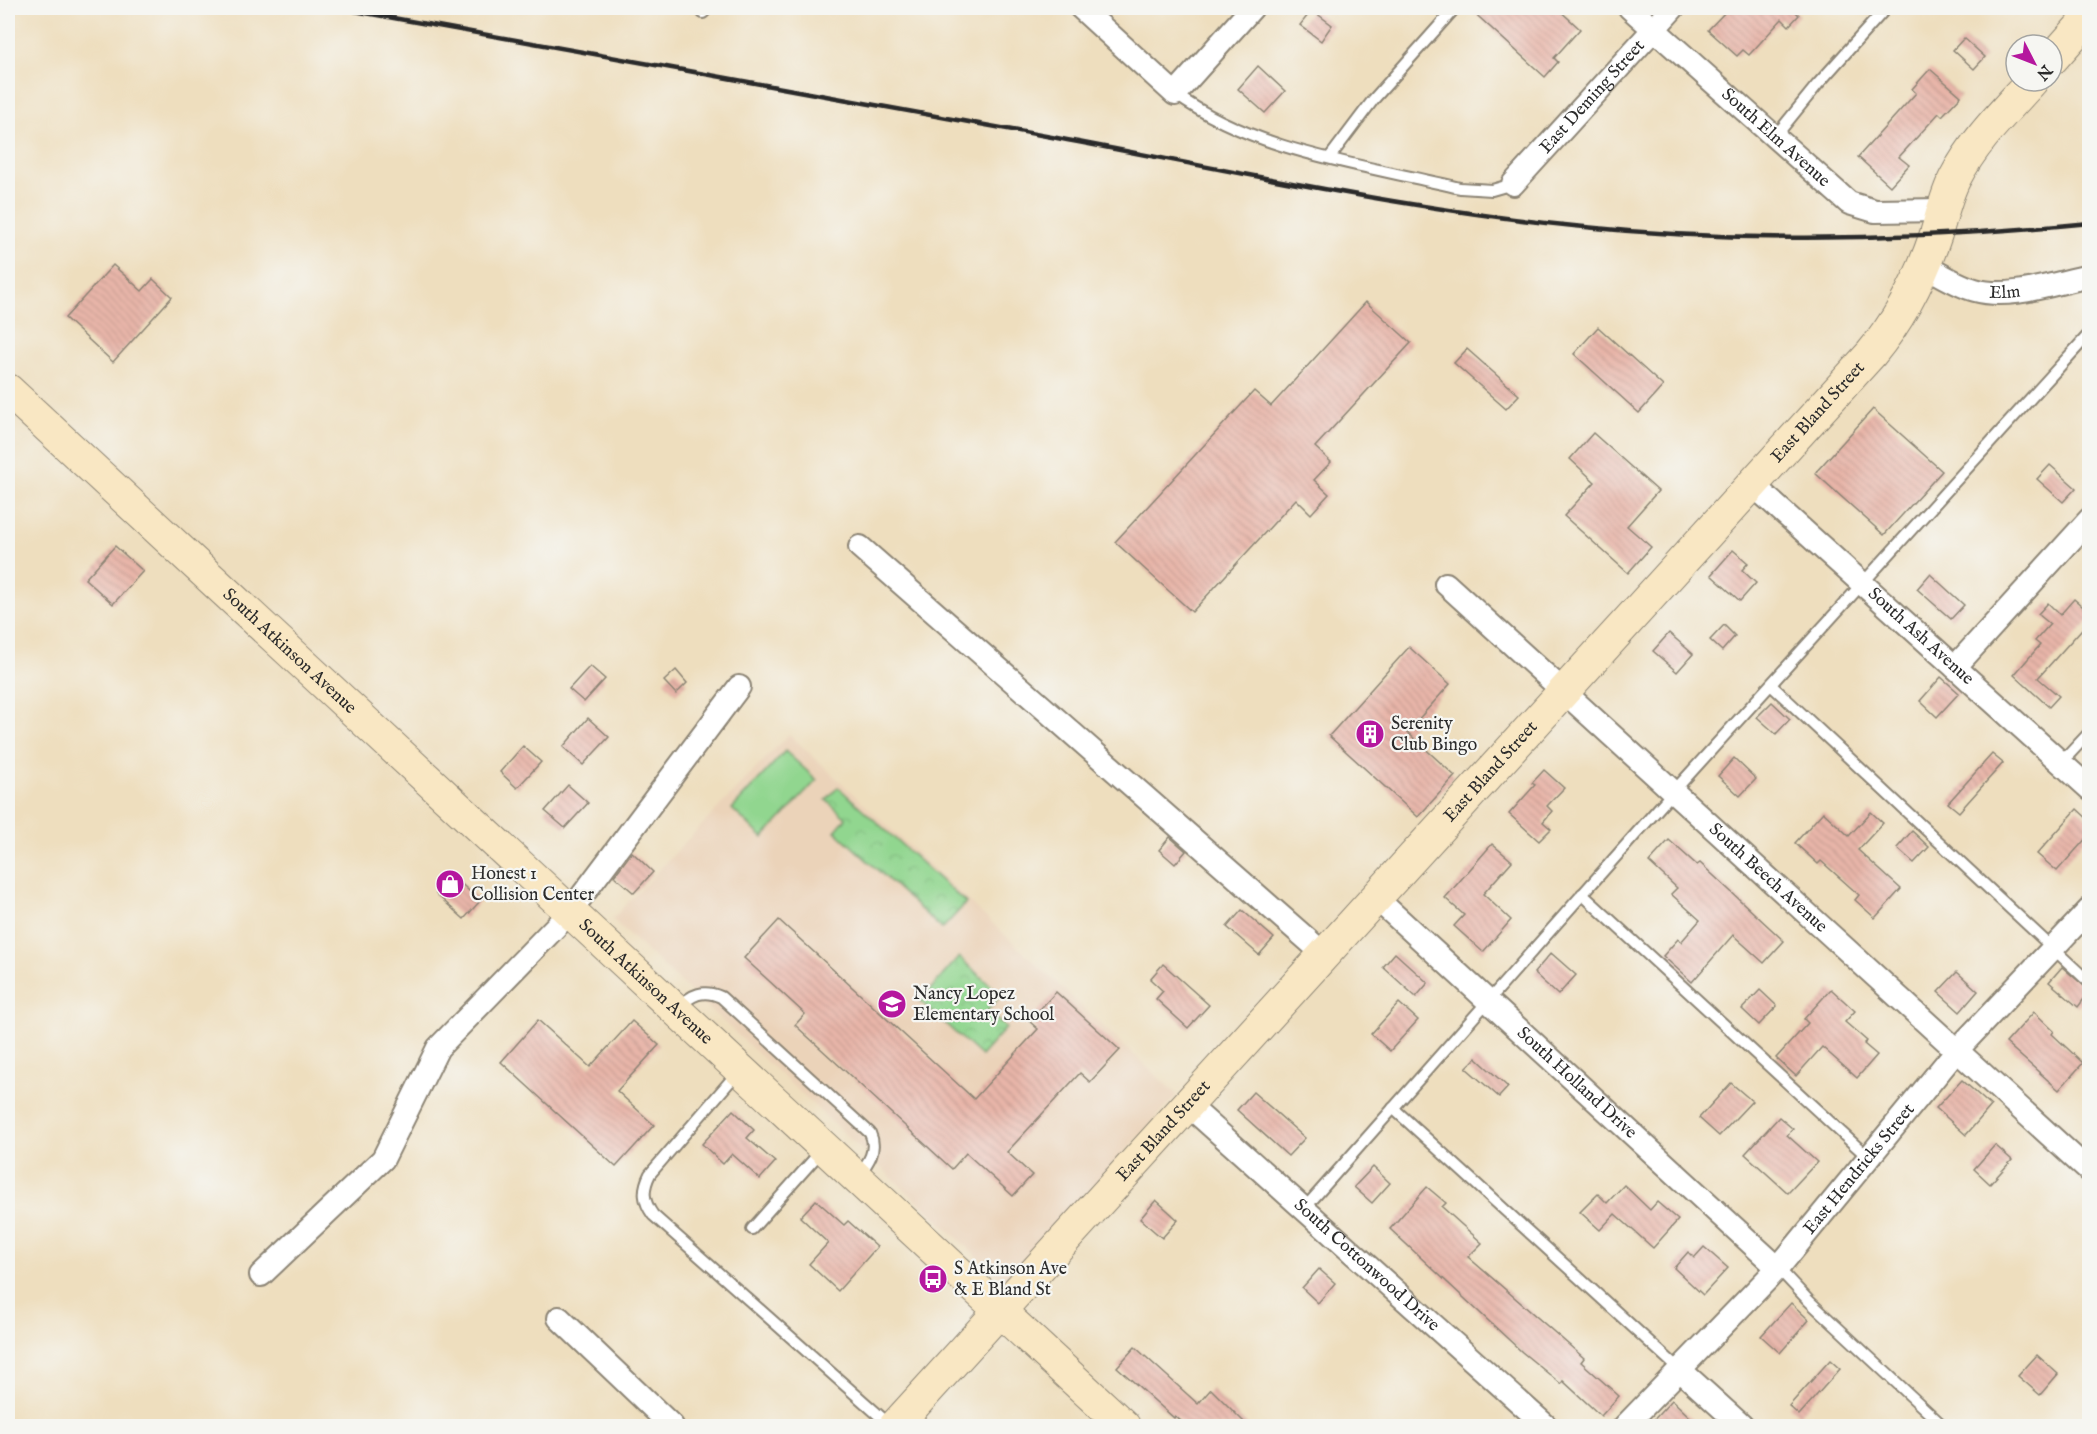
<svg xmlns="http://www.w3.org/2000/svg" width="2097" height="1434" viewBox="0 0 2097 1434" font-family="'IM FELL English',serif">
<defs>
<pattern id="park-crowns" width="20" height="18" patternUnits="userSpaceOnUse" patternTransform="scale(1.5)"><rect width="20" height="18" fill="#91d68f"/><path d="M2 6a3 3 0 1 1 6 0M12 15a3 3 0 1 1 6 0" fill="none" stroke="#7db87c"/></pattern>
<pattern id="building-back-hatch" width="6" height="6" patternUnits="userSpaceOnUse" patternTransform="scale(1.5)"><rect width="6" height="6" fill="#e8b5a9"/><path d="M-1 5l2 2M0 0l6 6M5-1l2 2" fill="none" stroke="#c79c92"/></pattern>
</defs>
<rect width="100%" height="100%" fill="#f6f6f2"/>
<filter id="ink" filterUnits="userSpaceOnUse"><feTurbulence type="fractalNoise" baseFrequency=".0167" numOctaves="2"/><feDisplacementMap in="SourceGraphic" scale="12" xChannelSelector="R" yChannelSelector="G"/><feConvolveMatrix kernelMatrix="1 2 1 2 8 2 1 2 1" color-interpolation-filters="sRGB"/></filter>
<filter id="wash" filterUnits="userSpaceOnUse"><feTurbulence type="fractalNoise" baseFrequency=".008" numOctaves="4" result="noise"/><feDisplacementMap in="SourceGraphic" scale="24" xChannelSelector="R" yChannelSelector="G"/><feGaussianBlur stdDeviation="1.35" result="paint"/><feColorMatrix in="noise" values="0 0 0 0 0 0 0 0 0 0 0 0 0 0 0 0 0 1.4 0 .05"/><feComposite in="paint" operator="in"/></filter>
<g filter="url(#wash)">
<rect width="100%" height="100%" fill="#eedebe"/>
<polygon fill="#ebd3b9" points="789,734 1177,1095 1005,1282 612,919"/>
<g fill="url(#park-crowns)" stroke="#5e805d" stroke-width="1.5">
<polygon points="838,787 966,903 942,929 835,831 846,818 826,800"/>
<polygon points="959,957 1001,995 987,1011 1006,1028 981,1056 920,1001"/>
</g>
<polygon fill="#91d68f" stroke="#5e805d" stroke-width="1.5" points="785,751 817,780 763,838 732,809"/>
<g id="blocks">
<g fill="url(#building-back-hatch)">
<polygon points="1469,8 1557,8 1580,29 1554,58 1558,62 1545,77"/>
<polygon points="1729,8 1792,8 1799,15 1789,26 1782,19 1749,55 1743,50 1737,56 1708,30"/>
<polygon points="1312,10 1332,25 1321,41 1300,25"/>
<polygon points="1964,38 1985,57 1974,69 1953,50"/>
<polygon points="1258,66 1285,91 1265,113 1238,89"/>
<polygon points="1930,69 1961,96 1942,116 1939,113 1899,157 1909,165 1890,186 1858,157 1916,93 1912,89"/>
<polygon points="113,265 142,291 153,279 172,297 113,362 65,318"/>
<polygon points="1366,302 1411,343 1315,447 1331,462 1314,480 1329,494 1311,514 1296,499 1192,612 1115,542 1254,391 1271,406"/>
<polygon points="1598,327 1663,386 1639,413 1574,354"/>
<polygon points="1467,349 1519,395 1506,409 1454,363"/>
<polygon points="1873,409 1942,471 1884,535 1815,473"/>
<polygon points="1593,433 1658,491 1627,526 1651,547 1628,573 1564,516 1595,482 1570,459"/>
<polygon points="2050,465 2076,488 2063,502 2037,479"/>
<polygon points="115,546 143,571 113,604 85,579"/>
<polygon points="1733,550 1748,563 1742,570 1756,583 1740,601 1711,575"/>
<polygon points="1930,574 1964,605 1951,619 1917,589"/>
<polygon points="2074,599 2090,613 2090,620 2038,678 2059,696 2049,707 2014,675 2040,645 2035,641 2050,624 2038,614 2048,603 2060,615"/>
<polygon points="1724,625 1735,636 1722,651 1710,640"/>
<polygon points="1669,633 1693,654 1677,672 1653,651"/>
<polygon points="1409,647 1450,684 1407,732 1455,776 1418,817 1329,736"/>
<polygon points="590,666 605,679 584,702 569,689"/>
<polygon points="676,670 687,683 676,694 664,681"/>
<polygon points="1941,677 1959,693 1937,717 1920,701"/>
<polygon points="1772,702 1790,719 1776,734 1757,717"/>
<polygon points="588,718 609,737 583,765 563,747"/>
<polygon points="523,746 541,762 517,788 500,772"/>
<polygon points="1992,754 2003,763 1959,812 1948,803"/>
<polygon points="1734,758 1756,779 1740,796 1718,776"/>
<polygon points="1544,770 1564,788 1547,806 1552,811 1543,822 1551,829 1539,841 1509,814 1535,785 1532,783"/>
<polygon points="568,785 588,803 565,828 545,811"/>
<polygon points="2077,809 2090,821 2090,834 2057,871 2037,854"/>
<polygon points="1823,812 1849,836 1871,812 1883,823 1858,850 1901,889 1875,918 1855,900 1859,895 1821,861 1818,864 1795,843"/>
<polygon points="1912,831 1929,847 1914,863 1897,848"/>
<polygon points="1170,837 1186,851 1175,864 1159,850"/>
<polygon points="1669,840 1697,865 1700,863 1784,941 1764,963 1733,935 1692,982 1663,956 1678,939 1681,942 1700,920 1671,894 1677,888 1649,862"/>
<polygon points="1492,844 1512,861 1483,894 1511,920 1483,952 1454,926 1464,915 1445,898"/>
<polygon points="632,852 653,872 634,893 614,876"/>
<polygon points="453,876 480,901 464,919 436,894"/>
<polygon points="1242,910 1274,938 1259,955 1227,927"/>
<polygon points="779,920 974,1099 1038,1029 1029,1021 1056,992 1120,1050 1090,1082 1080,1073 1007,1152 1032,1175 1013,1196 966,1153 952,1169 795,1025 805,1014 744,958"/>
<polygon points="1395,953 1428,983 1416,997 1383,967"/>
<polygon points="1551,953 1576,975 1558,995 1534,973"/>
<polygon points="1163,964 1209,1005 1188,1028 1156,999 1163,991 1150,979"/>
<polygon points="2062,967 2090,991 2078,1007 2049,982"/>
<polygon points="1957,972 1978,991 1960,1012 1938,992"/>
<polygon points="1831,989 1855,1011 1845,1022 1867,1041 1864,1044 1877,1055 1857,1078 1822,1047 1796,1076 1776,1058 1808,1023 1804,1019"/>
<polygon points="1760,990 1777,1006 1759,1025 1742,1009"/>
<polygon points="1399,1003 1418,1020 1390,1051 1371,1034"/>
<polygon points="2034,1012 2054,1031 2052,1034 2083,1063 2059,1090 2006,1043"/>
<polygon points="538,1020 590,1067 632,1021 659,1045 617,1091 654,1125 616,1167 501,1062"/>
<polygon points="1476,1058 1508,1087 1499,1097 1466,1068"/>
<polygon points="1962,1080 1991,1106 1966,1135 1936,1108"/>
<polygon points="1731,1083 1752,1101 1719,1136 1699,1118"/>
<polygon points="1253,1092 1305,1138 1288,1156 1237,1110"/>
<polygon points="733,1110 754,1130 747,1138 775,1162 760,1179 732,1154 723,1164 702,1144"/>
<polygon points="1779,1117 1793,1129 1787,1135 1817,1162 1788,1193 1745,1154"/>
<polygon points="1995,1145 2012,1160 1990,1184 1974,1169"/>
<polygon points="1373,1167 1390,1183 1372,1203 1354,1187"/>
<polygon points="1624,1185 1650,1210 1657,1202 1678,1220 1653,1248 1615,1214 1600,1230 1580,1212 1598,1194 1607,1203"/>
<polygon points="1427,1187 1446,1203 1442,1207 1482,1243 1468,1257 1584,1358 1581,1362 1619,1396 1601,1416 1563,1381 1561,1384 1522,1352 1390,1229"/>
<polygon points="816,1200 844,1225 848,1221 877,1247 838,1291 809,1264 828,1243 800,1217"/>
<polygon points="1156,1200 1178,1220 1162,1238 1140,1219"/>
<polygon points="1704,1247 1728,1268 1703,1295 1674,1268 1688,1252 1694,1258"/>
<polygon points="1319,1269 1335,1283 1318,1303 1302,1288"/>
<polygon points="1791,1303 1809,1320 1780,1353 1761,1336"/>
<polygon points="1135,1347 1198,1404 1211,1389 1248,1426 1187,1426 1175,1416 1174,1418 1117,1367"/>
<polygon points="2037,1355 2058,1374 2040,1395 2018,1376"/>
<polygon points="1830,1360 1840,1369 1799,1415 1789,1406"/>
<polygon points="1672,1400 1692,1419 1685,1426 1648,1426"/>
</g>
</g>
</g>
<g filter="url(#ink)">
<use href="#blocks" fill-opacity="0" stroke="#8c8474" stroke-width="1.5"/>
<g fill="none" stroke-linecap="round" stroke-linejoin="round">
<g stroke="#8c8474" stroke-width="14">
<g id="lane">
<polyline points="703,13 708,8"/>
<path d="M1175,94c82,59 190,71 285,94l32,2 21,-6"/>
<polyline points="1774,138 1817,85 1886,8"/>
<polyline points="1330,157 1373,100 1455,8"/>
<polyline points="1771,685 2090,983"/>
<polyline points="2061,763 2090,732"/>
<polyline points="1582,894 1869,1158"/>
<path d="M678,1008c14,-14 25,-19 43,-11l149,136c8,17 -2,30 -12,43"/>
<path d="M738,1072l-88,102c-8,16 -7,27 3,41l238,211"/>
<polyline points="1393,1108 1679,1369"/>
<polyline points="1304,1209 1673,792 2090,333"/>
<polyline points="752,1229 823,1149"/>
<polyline points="1778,1268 1809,1301 1943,1426"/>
</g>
</g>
<g stroke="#8c8474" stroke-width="26">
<g id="street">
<polyline points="1081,8 1175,94 1252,8"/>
<path id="s1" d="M1630,8l219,195 26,8 68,-1"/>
<path id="s2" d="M1513,184l160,-176"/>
<path id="s3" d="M1924,265c16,9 33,20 51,25 35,10 79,-7 115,-14"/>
<path id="s4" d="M1753,485l337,304"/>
<polyline points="860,547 1325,955"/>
<path id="s5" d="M1446,584l644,588"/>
<polyline points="1955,667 2090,519"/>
<path id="s6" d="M1376,898l402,370"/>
<path id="s7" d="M1188,1105l358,321"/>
<polyline points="261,1275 383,1159 438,1048 569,913 739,687"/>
<polyline points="559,1318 672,1426"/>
<polyline points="1679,1369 1742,1426"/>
<path id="s8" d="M1625,1426l153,-158 179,-218 133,-141"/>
</g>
</g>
<g stroke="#8c8474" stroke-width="34">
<g id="secondary">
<polyline points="2052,59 2090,16"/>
<path id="s9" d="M8,390l1116,1036"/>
<path id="s10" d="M895,1426l976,-1072c30,-36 50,-75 65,-120 6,-19 10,-39 19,-56 19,-37 50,-67 77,-97"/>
</g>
</g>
<use href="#lane" stroke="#fff" stroke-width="10"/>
<use href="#street" stroke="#fff" stroke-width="22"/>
<use href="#secondary" stroke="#f9e7c3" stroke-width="32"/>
<path stroke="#2b2b2b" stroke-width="4.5" d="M338,8c240,43 479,86 719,130 171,32 343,70 517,88 171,18 344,14 516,-3"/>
</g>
</g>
<defs>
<g id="building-disc" transform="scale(1.5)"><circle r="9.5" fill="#b5179e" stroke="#f6f6f2"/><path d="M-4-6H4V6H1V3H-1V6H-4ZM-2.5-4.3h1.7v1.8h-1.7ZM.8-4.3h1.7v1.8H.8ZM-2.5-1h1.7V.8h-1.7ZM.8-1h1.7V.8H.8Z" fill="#fff"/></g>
<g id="shop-disc" transform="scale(1.5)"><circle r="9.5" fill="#b5179e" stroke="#f6f6f2"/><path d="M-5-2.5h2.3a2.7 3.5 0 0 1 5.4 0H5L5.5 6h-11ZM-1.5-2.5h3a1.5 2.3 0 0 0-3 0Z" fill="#fff"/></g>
<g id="school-disc" transform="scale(1.5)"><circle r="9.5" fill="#b5179e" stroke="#f6f6f2"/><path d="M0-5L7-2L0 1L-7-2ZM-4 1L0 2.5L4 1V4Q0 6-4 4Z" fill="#fff"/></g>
<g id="bus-disc" transform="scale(1.5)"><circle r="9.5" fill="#b5179e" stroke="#f6f6f2"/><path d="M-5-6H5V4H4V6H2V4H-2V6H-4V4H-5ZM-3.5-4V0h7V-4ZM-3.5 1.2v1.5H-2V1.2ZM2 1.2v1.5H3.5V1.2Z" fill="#fff"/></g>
</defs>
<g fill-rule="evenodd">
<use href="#building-disc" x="1370" y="734"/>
<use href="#shop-disc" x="450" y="884"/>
<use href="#school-disc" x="892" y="1004"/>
<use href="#bus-disc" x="933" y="1279"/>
</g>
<g text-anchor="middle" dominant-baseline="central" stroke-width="4.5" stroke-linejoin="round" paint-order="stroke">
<g font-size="18" fill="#2b2b2b" stroke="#f6f6f2">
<text stroke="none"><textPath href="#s2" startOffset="118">East Deming Street</textPath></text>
<text stroke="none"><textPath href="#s1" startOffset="195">South Elm Avenue</textPath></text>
<text stroke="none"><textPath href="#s3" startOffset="87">Elm</textPath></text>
<text stroke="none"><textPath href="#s10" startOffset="1371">East Bland Street</textPath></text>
<text stroke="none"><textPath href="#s4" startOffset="226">South Ash Avenue</textPath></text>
<text stroke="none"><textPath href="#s9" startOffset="384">South Atkinson Avenue</textPath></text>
<text stroke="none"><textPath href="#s10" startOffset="885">East Bland Street</textPath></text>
<text stroke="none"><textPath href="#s5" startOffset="436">South Beech Avenue</textPath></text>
<text stroke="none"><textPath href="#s9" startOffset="870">South Atkinson Avenue</textPath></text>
<text stroke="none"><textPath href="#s6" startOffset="273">South Holland Drive</textPath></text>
<text stroke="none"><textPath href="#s10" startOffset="399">East Bland Street</textPath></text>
<text stroke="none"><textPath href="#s8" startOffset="348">East Hendricks Street</textPath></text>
<text stroke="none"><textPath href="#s7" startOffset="240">South Cottonwood Drive</textPath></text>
</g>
<g font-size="18" fill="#2b2b2b" stroke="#f6f6f2" text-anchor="start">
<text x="1391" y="724">Serenity<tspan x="1391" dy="21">Club Bingo</tspan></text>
<text x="471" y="874">Honest 1<tspan x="471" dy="21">Collision Center</tspan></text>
<text x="913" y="994">Nancy Lopez<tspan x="913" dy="21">Elementary School</tspan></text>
<text x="954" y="1269">S Atkinson Ave<tspan x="954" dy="21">&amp; E Bland St</tspan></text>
</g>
</g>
<rect width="2097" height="1434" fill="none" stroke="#f6f6f2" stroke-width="30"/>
<g transform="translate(2034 63) rotate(132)"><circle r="28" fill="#f6f6f2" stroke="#a5a5a2" stroke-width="1.5"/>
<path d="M0-4.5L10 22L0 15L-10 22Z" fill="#b5179e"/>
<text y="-9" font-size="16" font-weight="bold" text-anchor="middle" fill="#2b2b2b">N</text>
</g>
</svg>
